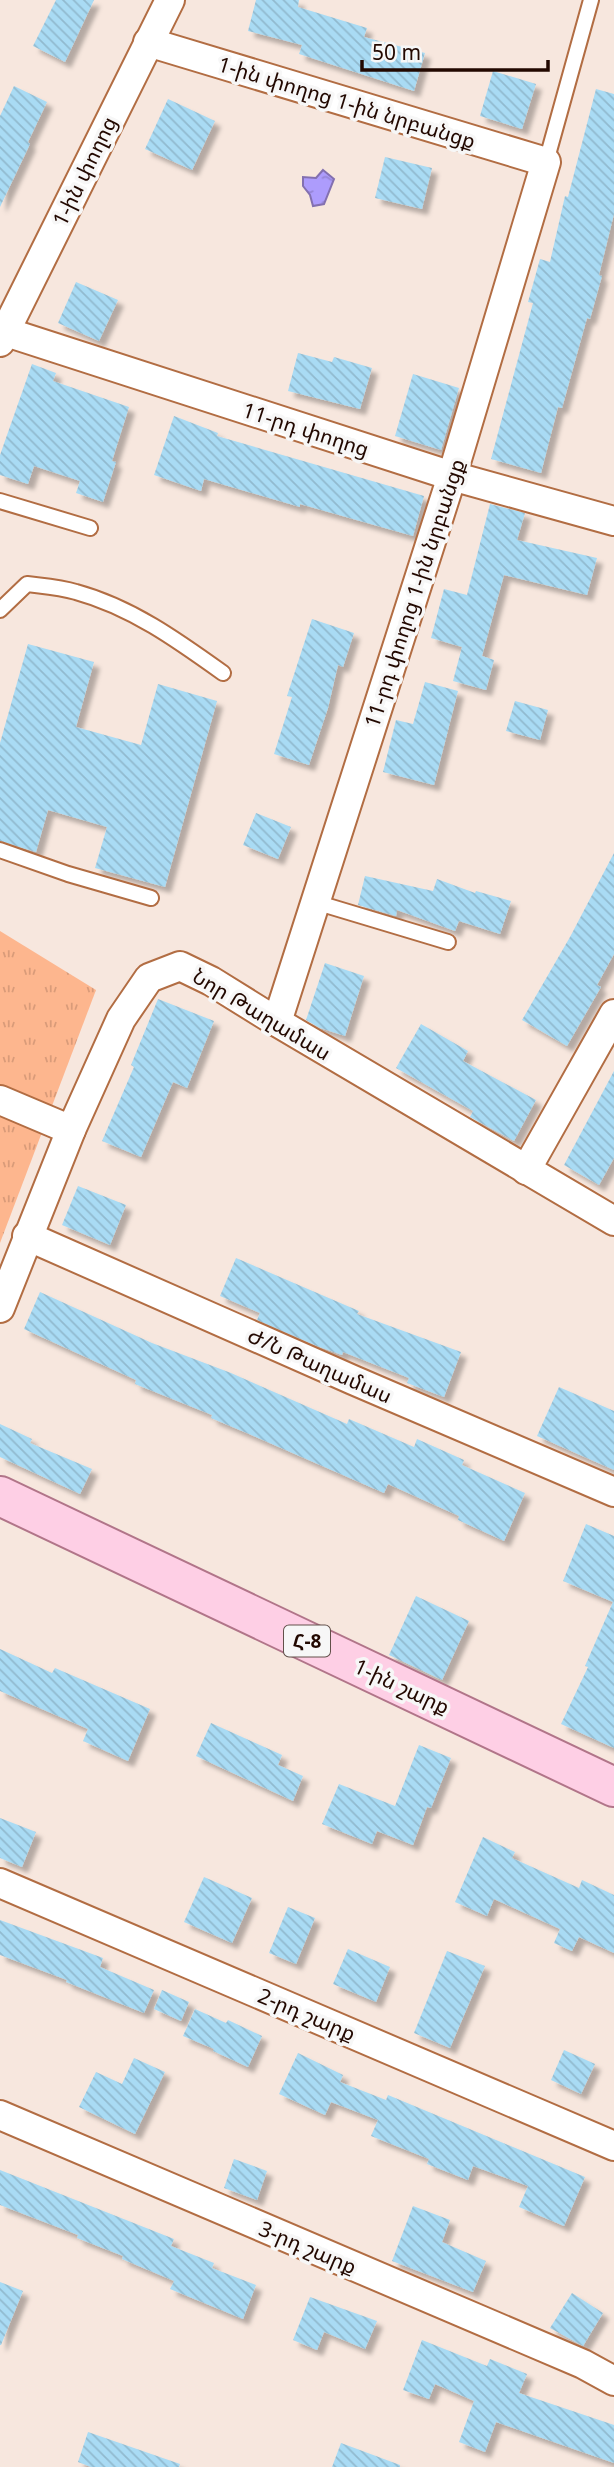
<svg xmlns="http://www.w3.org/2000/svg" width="614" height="2467" viewBox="0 0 614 2467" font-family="'Noto Sans','Noto Sans Armenian',sans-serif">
<defs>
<pattern id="park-tufts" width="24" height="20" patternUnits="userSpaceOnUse" patternTransform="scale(1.75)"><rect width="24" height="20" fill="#fdb68e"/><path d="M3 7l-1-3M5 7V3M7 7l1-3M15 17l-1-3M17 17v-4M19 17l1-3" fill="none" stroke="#d99b79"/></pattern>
<pattern id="water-ripples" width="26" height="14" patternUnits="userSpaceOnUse" patternTransform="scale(1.75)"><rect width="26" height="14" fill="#ad9cfc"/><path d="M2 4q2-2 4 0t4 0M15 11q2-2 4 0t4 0" fill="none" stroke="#9585d6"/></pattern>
<pattern id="building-back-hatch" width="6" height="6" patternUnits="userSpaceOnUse" patternTransform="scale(1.75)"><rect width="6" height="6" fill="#a9dbf4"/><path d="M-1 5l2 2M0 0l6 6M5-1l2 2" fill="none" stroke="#91bacf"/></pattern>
<filter id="shadow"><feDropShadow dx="6" dy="6" stdDeviation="2" flood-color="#0004"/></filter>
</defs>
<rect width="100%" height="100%" fill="#f7e7de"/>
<polygon fill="url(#park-tufts)" points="0,931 96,990 0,1243"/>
<polygon fill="url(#water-ripples)" stroke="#8370b0" stroke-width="2" points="323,170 334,179 324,204 313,206 310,195 303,186 303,177 316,178"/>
<g fill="url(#building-back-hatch)" filter="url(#shadow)">
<polygon points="56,0 94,0 65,62 33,46"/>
<polygon points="256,0 299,0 298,7 367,28 364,37 425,53 414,91 299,54 302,45 248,31"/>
<polygon points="493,71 536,84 522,129 480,116"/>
<polygon points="14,86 47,102 28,142 30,144 0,207 0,116"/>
<polygon points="596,89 614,94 614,214 599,275 602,276 590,319 587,318 562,408 558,407 541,473 491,459 533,303 528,302 540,259 550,262 565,196 568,197"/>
<polygon points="168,99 215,121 192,170 145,149"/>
<polygon points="385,157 432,168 422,209 375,198"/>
<polygon points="76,282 118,300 99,341 58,323"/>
<polygon points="298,353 332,362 334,357 372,368 360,409 288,391"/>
<polygon points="32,364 56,373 53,381 129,407 112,461 116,462 103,502 76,493 80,481 34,466 28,484 0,475 0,455"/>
<polygon points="413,374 459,388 441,450 395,436"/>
<polygon points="174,416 218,433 217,436 424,496 413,536 300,504 300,507 204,479 201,491 154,475"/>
<polygon points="490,504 525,513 517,540 597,558 587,595 504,575 482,656 494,660 486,690 453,681 462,647 431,638 444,589 467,595"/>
<polygon points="312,619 354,633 343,667 338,665 328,708 309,765 274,754 292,697 287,696"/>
<polygon points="28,644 94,662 76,727 141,745 158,684 217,701 165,887 95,868 107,827 48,810 36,852 0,841 0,743"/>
<polygon points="425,682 458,691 434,785 383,772 396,720 413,724"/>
<polygon points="515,701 548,710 540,740 506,731"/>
<polygon points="256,813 291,827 278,859 243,845"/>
<polygon points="614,853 614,954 597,985 601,987 567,1046 522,1020 570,937"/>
<polygon points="365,876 433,891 437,879 475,893 476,891 511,901 500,934 459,921 455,931 397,910 396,916 358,905"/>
<polygon points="325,963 364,976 345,1036 320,1028 306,1020"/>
<polygon points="158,999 214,1021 187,1088 173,1082 141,1157 102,1141 134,1067 131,1065"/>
<polygon points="421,1024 468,1051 463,1061 536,1100 514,1141 470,1117 473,1111 396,1068"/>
<polygon points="614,1071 614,1158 599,1185 564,1165"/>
<polygon points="78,1186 126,1205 110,1245 62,1225"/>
<polygon points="236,1258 359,1311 357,1314 461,1352 444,1397 407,1383 409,1378 343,1352 342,1355 317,1346 257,1320 260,1313 220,1296"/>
<polygon points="40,1292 152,1343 231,1373 347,1424 349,1419 414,1447 417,1439 464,1460 462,1465 525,1493 504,1541 458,1520 459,1516 388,1484 384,1493 249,1434 211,1418 212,1415 135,1384 136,1380 24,1329"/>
<polygon points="559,1387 614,1411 614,1470 537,1436"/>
<polygon points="0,1424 32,1439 30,1443 92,1469 80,1494 0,1457"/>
<polygon points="586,1524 614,1536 614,1748 561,1724 588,1667 585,1666 613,1602 563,1581"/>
<polygon points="416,1596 469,1621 442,1680 389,1655"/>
<polygon points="0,1649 52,1673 55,1668 150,1709 128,1761 83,1741 88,1729 0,1691"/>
<polygon points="211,1723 282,1755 278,1765 303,1776 293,1801 196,1756"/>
<polygon points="419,1745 451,1758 431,1808 427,1807 413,1845 377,1831 372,1844 322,1824 339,1784 395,1806"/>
<polygon points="0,1818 36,1832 22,1867 0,1858"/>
<polygon points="483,1837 515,1852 512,1858 579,1888 582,1880 614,1895 614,1953 579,1937 572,1951 554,1943 560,1929 494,1899 487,1916 455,1902"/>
<polygon points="204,1877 252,1898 232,1943 184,1922"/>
<polygon points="288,1907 315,1918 296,1964 269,1953"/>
<polygon points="0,1920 103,1958 100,1967 154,1990 144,2013 66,1982 67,1980 0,1955"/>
<polygon points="348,1949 390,1967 376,2002 333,1984"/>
<polygon points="447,1951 485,1966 450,2048 414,2033"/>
<polygon points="162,1990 189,2002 181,2021 154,2009"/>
<polygon points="195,2009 226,2023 228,2020 262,2036 248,2067 213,2051 214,2049 183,2036"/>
<polygon points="564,2050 595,2064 581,2094 551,2080"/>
<polygon points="298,2053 343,2075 340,2082 386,2100 388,2095 585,2177 564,2226 519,2207 528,2186 473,2166 468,2180 427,2164 429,2159 371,2136 378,2120 331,2102 325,2115 279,2094"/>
<polygon points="134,2058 165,2072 135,2134 79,2107 96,2072 122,2084"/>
<polygon points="234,2159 267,2171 257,2200 224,2188"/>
<polygon points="0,2170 174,2239 171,2246 214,2263 212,2268 256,2285 243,2319 170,2289 174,2281 122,2259 123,2256 77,2238 78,2235 0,2205"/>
<polygon points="413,2206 450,2220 442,2242 486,2261 473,2292 392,2261"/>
<polygon points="0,2282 23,2291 1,2345 0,2345"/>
<polygon points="572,2293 603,2313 583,2346 550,2328"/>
<polygon points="310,2297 377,2321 365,2349 324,2332 317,2350 293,2340"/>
<polygon points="422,2340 487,2366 490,2359 527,2374 519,2393 614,2425 614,2463 496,2422 485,2452 459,2442 474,2401 435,2384 429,2399 403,2390"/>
<polygon points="88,2432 180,2464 179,2467 91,2467 78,2462"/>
<polygon points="341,2443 400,2465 400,2467 332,2467"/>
</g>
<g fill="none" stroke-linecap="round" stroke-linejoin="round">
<g stroke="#b26d43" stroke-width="18">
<g id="lane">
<polyline points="546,162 591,0"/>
<polyline points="0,501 90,528"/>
<path d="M0,610l27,-26c16,2 33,3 49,8 55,15 101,48 147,81"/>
<polyline points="0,850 68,874 151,898"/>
<polyline points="315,902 448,942"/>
</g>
</g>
<g stroke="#b26d43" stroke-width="32">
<g id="street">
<polyline points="148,42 546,162 452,476 277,1022"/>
<polyline points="0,330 452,476 614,521"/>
<polyline points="0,342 170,0"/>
<polyline points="0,1100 71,1130"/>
<polyline points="526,1170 614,1014"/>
<polyline points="27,1236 353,1380 614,1492"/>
<polyline points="0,1308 71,1130 121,1019 149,978 180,966 211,981 277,1022 614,1221"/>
<polyline points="0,1883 614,2146"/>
<polyline points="0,2115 583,2364 614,2381"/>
</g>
</g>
<g stroke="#b17589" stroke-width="42">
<polyline id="primary" points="0,1496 614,1787"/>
</g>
<use href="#lane" stroke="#fff" stroke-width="14"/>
<use href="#street" stroke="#fff" stroke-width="28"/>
<use href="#primary" stroke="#fecfe5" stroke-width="38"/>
</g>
<g text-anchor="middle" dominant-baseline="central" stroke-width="7" stroke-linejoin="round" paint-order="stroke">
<rect fill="#f7f7f7" stroke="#62504a" stroke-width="2" x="284" y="1625.5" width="46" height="31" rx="5"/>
<g font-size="19" font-weight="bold" fill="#220800">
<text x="307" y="1641">Հ-8</text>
</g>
<g font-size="21" fill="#220800" stroke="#f7f7f7">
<text transform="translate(347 102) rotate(17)">1-ին փողոց 1-ին նրբանցք</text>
<text transform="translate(84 171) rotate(-64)">1-ին փողոց</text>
<text transform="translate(306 429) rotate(18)">11-րդ փողոց</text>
<text transform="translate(414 593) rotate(-72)">11-րդ փողոց 1-ին նրբանցք</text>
<text transform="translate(262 1014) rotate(31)">Նոր Թաղամաս</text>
<text transform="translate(320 1365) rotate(24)">Ժ/Ն Թաղամաս</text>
<text transform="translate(402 1686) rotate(25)">1-ին շարք</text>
<text transform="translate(307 2014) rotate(23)">2-րդ շարք</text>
<text transform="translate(308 2247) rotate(23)">3-րդ շարք</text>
</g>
</g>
<path d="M362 60v10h186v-10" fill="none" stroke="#220800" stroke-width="3.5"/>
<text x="372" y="60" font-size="21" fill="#220800" stroke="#f7f7f7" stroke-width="5" paint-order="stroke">50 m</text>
</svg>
